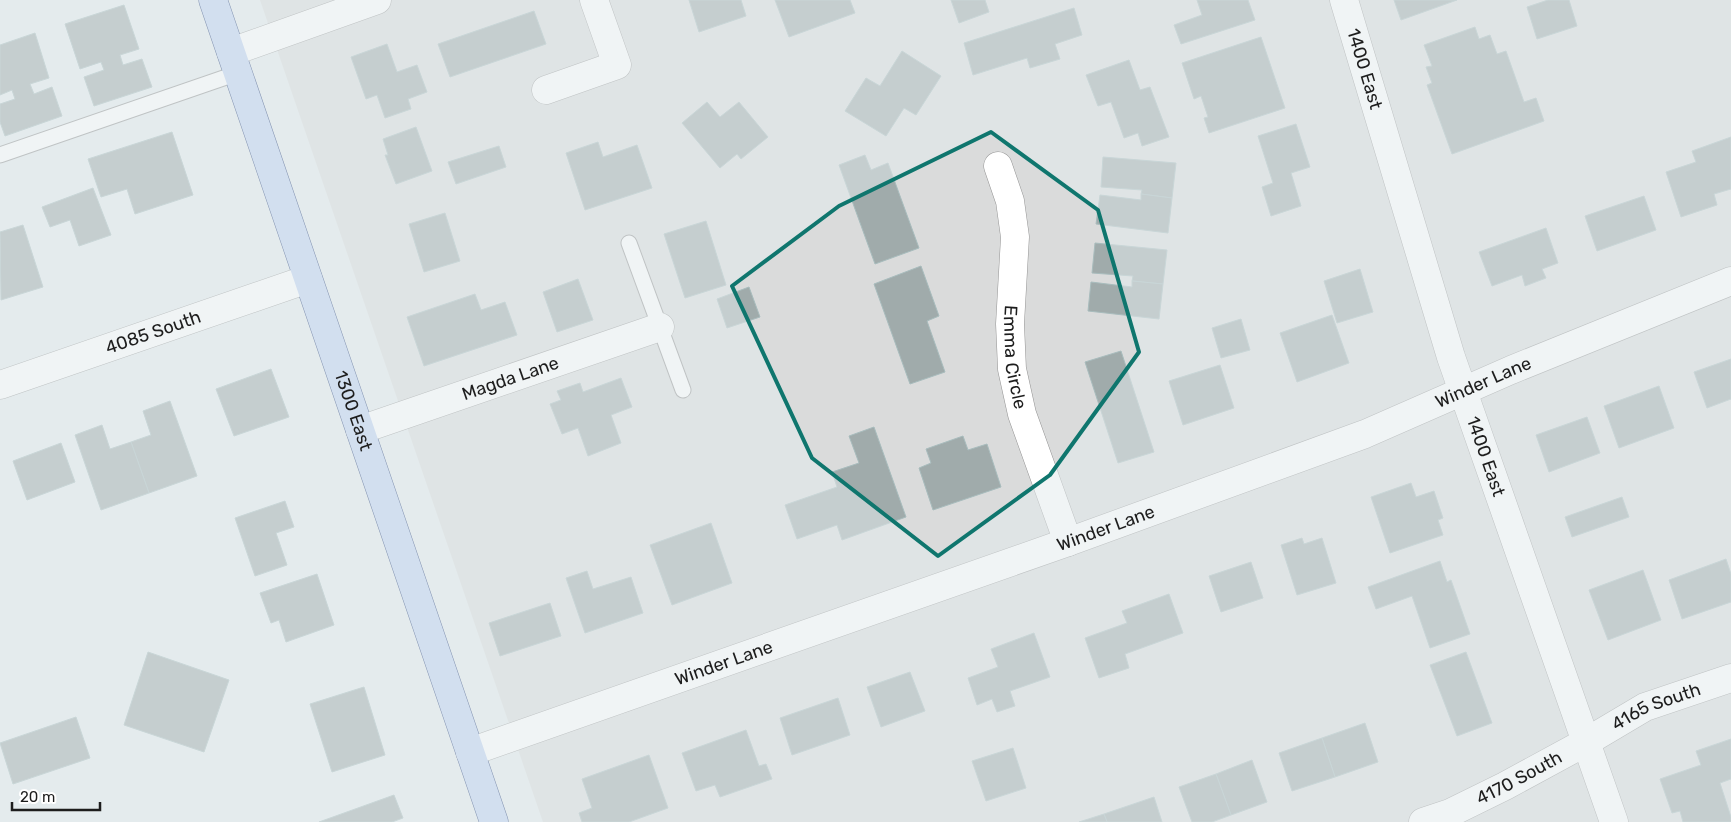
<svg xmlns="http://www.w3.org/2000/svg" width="1731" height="822" viewBox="0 0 1731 822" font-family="Rubik,sans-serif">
<rect width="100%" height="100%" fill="#e4ebed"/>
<polygon fill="#dadbdb" points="260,0 1731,0 1731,822 543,822"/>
<g fill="#a0abab" stroke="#a8bcbd">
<polygon points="689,0 741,0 746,16 699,32"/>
<polygon points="775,0 850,0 855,13 789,37"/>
<polygon points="951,0 985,0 989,12 959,23"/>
<polygon points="1197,0 1248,0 1255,20 1181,44 1174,25 1202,15"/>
<polygon points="1394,0 1457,0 1401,20"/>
<polygon points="1548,0 1569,0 1577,26 1537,39 1527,7"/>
<polygon points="124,5 139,49 120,55 123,65 142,59 152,87 94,106 84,77 104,70 101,62 80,69 65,24"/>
<polygon points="1074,8 1082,35 1055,44 1060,59 1030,68 1027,58 973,75 964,43"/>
<polygon points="534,11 546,44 450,77 438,44"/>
<polygon points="1475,27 1479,39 1490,35 1497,54 1506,51 1524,102 1536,98 1544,121 1452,154 1427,85 1432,83 1426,67 1432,66 1424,45"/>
<polygon points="35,33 49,78 30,84 34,94 52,87 62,116 5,136 0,122 0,104 15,99 12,90 0,95 0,45"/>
<polygon points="1261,37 1285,108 1209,133 1204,118 1208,117 1201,96 1194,99 1182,63"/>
<polygon points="387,44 397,72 417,65 427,92 408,99 411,109 385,118 377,95 366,99 351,57"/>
<polygon points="902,51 941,76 916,115 904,108 886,136 845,111 866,78 880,86"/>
<polygon points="1129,60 1140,90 1150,87 1169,137 1142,146 1138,133 1124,138 1111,102 1098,106 1086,75"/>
<polygon points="707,102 720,117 739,102 768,137 741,159 737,154 720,168 682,123"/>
<polygon points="1296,124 1310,167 1291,173 1301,206 1271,216 1262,187 1273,183 1258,136"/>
<polygon points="416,127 432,171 396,184 385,155 388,155 383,139"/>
<polygon points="172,132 193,195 135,214 127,189 101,197 88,159"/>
<polygon points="1731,137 1731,189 1714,194 1717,205 1681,217 1666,172 1696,162 1692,151"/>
<polygon points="598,142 603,157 637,145 652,188 585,210 566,153"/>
<polygon points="499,146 506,167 456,184 448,162"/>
<polygon points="865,155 871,170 888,163 919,248 875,264 839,165"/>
<polygon points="1103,157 1176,163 1172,198 1141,194 1142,190 1101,187"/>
<polygon points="93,188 111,235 79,246 70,220 50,227 42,207"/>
<polygon points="1141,194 1172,198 1168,233 1096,224 1100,195 1141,200"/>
<polygon points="1644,196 1656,230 1597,251 1585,216"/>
<polygon points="445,213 460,261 424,272 409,224"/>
<polygon points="706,221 726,285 685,298 664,234"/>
<polygon points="23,225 43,287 1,300 0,232"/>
<polygon points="1546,228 1558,263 1542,269 1546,278 1525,286 1522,275 1492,286 1479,252"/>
<polygon points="1095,243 1167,250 1163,284 1132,281 1133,276 1092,273"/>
<polygon points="921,266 939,316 927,321 945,372 910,384 874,284"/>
<polygon points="1360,269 1373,312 1337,323 1324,281"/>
<polygon points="578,279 593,320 557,332 543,292"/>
<polygon points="1132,281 1163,284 1159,319 1088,311 1091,282 1132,287"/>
<polygon points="749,287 760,317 727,328 717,299"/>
<polygon points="475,294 481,310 505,302 517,335 424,366 407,317"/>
<polygon points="1332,315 1349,363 1297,382 1280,333"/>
<polygon points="1241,319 1250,350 1221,358 1212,328"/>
<polygon points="1121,351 1154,452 1118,463 1085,362"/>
<polygon points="1731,359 1731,399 1707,408 1694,372"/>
<polygon points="1220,365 1234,408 1183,425 1169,381"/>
<polygon points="271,369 289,417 234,436 216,389"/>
<polygon points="621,378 632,407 611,415 621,443 588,456 578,428 562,434 550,404 561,400 557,391 580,383 583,392"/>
<polygon points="1659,386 1674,428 1619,448 1604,406"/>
<polygon points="170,401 197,476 149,493 131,442 151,435 143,411"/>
<polygon points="1587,417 1600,453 1549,472 1536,435"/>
<polygon points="102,425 110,449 131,442 149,493 101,510 75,435"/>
<polygon points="874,427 906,517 842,540 837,525 797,539 785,505 837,487 832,472 859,463 849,436"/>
<polygon points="963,436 968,450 987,444 1001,487 933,510 919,468 931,463 926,449"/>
<polygon points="61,443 75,482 27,500 13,461"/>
<polygon points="1411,483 1416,497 1434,491 1443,518 1438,520 1443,535 1390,553 1371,497"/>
<polygon points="1622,497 1629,517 1572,537 1565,517"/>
<polygon points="285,501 294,527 276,533 287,565 255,576 235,518"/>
<polygon points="711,523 732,583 672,605 650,545"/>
<polygon points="1302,538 1304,544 1322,538 1336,583 1297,595 1281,545"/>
<polygon points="1726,559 1731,574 1731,602 1682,619 1669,580"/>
<polygon points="1440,561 1447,582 1451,580 1470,634 1430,648 1412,596 1376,609 1368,587"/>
<polygon points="1251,562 1263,598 1221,612 1209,576"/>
<polygon points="1643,570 1661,620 1608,640 1589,590"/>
<polygon points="587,571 593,589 631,577 643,613 585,633 566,578"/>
<polygon points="317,574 334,625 286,642 279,620 271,623 260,593"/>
<polygon points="1169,594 1183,633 1125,654 1129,668 1099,678 1085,638 1127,623 1122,611"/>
<polygon points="550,603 561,636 500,656 489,623"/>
<polygon points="1034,633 1050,677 1010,691 1015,706 997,712 992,699 977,705 968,678 998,667 991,649"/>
<polygon points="148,652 229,680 204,752 124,725"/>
<polygon points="1466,652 1492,723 1457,736 1430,665"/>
<polygon points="910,672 925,711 881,727 867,687"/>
<polygon points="364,687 385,755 332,772 310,704"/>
<polygon points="838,698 850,735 792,755 780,718"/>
<polygon points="76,717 90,758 13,784 0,743"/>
<polygon points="1365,723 1378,762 1335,777 1322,738"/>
<polygon points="746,730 759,766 766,764 772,779 720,797 715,785 696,791 682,753"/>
<polygon points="1322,738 1335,777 1292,791 1279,753"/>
<polygon points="1731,739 1731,779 1720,783 1731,817 1731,822 1683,822 1680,811 1672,813 1660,779 1701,765 1696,751"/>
<polygon points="1013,748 1026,788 986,801 972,761"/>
<polygon points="649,755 668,808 629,822 582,822 579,813 592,808 582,779"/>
<polygon points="1252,760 1267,802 1231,815 1216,774"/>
<polygon points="1216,774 1231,815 1212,822 1192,822 1179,787"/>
<polygon points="394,795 403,818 392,822 319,822"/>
<polygon points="1154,797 1162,822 1107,822 1104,814"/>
<polygon points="1104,814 1107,822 1079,822"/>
</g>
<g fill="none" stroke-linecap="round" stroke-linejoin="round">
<g stroke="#949494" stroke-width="17">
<g id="service">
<polyline points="0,155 238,73"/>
<polyline points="629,243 683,390"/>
</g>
</g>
<g stroke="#949494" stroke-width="29">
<g id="minor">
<path id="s1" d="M1344,0l107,357 163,465"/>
<polyline points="231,52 377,0"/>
<polyline points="546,90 617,65 594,0"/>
<path id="s2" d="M998,166l12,35 5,36 -5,87 2,45 10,45 46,128"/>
<path id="s3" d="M0,385l308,-106"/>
<path id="s4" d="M360,430l300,-103"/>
<path id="s5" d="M470,752l598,-210 297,-108 146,-64 220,-89"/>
<path id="s6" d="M1423,822l27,-9 55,-27 81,-44 59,-35 86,-29"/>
</g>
</g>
<g stroke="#102a68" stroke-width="29">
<g id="secondary">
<path id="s7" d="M213,0l281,822"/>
</g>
</g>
<use href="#service" stroke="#fff" stroke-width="15"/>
<use href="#minor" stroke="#fff" stroke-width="28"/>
<use href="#secondary" stroke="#bdd0f2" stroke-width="28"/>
</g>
<path d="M0 0H1731V822H0ZM991,132l107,78 41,142 -89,123 -112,81 -126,-98 -80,-172 107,-80z" fill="#e4ebed" fill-opacity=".55" fill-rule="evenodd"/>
<path fill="none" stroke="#0f766e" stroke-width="4" stroke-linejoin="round" d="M991,132l107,78 41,142 -89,123 -112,81 -126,-98 -80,-172 107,-80z"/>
<g text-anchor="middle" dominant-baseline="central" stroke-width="4" stroke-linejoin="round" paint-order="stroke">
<g font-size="18" fill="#1d1d1d" stroke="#fff">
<text stroke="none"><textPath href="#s1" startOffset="72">1400 East</textPath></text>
<text stroke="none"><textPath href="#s3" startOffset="162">4085 South</textPath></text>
<text stroke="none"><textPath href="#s2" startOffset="194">Emma Circle</textPath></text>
<text stroke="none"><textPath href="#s4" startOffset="159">Magda Lane</textPath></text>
<text stroke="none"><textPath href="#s5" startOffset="1079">Winder Lane</textPath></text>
<text stroke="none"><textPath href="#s7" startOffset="434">1300 East</textPath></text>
<text stroke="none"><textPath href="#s1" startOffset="478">1400 East</textPath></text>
<text stroke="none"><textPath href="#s5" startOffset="674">Winder Lane</textPath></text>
<text stroke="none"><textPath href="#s5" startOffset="269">Winder Lane</textPath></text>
<text stroke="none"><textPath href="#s6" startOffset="261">4165 South</textPath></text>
<text stroke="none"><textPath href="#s6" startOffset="106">4170 South</textPath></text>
</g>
</g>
<path d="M12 802v8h88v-8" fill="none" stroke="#1d1d1d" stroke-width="2.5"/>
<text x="20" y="802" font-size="15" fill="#1d1d1d" stroke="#ffffff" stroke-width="4" paint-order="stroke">20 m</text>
</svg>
